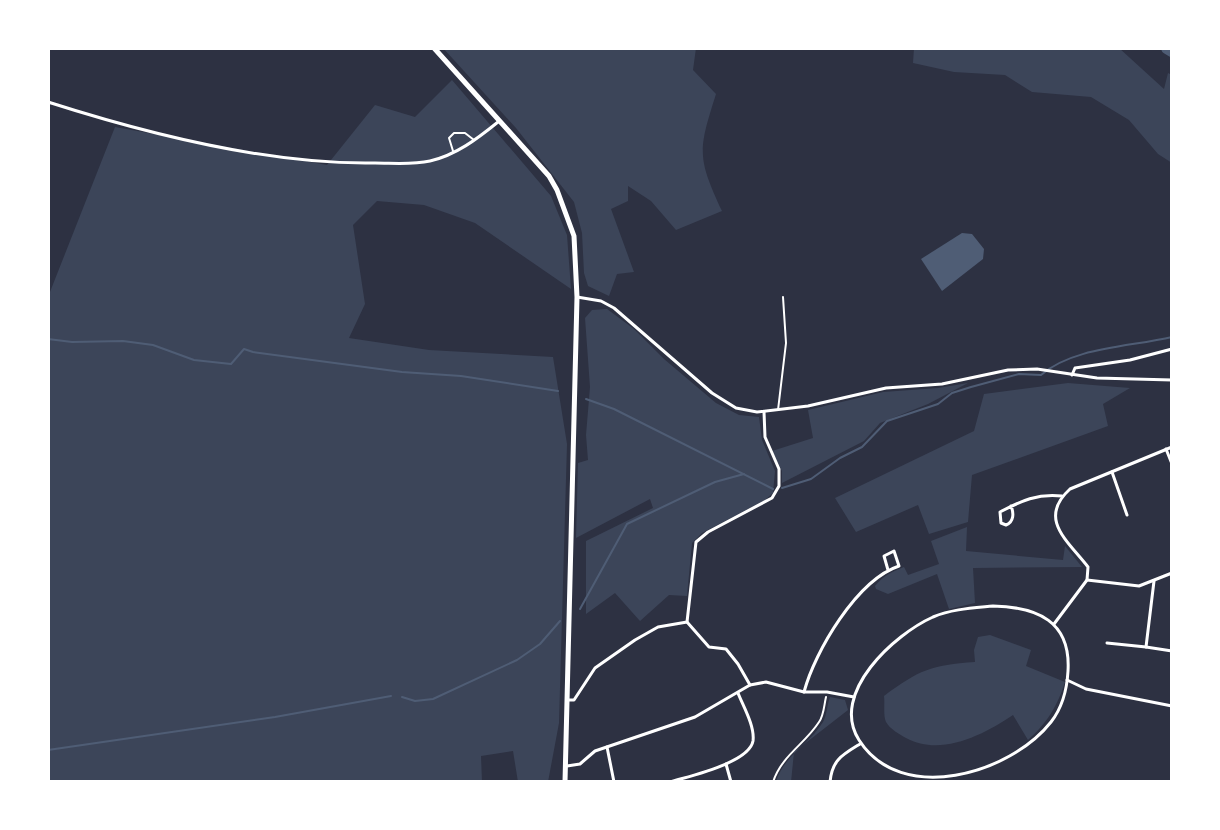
<svg xmlns="http://www.w3.org/2000/svg" width="1220" height="830" viewBox="0 0 1220 830" font-family="'Public Sans',sans-serif">
<rect width="100%" height="100%" fill="#2d3142"/>
<g fill="#3c4559">
<path d="M443,48h253l-3,22 23,24c-18,57 -19,63 6,117l-46,19 -25,-29 -23,-15v15l-17,8 23,63 -17,2 -8,22 -21,-10 -4,-13 -2,-40 -8,-31 -58,-74z"/>
<polygon points="914,48 1119,48 1164,89 1168,73 1172,75 1172,163 1158,154 1129,120 1091,97 1032,92 1005,75 954,72 913,63"/>
<polygon points="452,80 551,196 567,235 571,289 475,223 424,205 377,201 353,225 365,304 349,338 429,350 553,357 567,444 559,723 548,782 518,782 513,751 481,756 482,782 48,782 48,297 115,127 327,165 375,105 415,117"/>
<polygon points="607,309 634,329 664,359 716,403 739,415 759,417 762,440 775,471 773,493 765,500 702,533 692,543 687,596 669,595 640,621 615,593 586,614 586,541 653,508 650,499 576,538 578,463 588,460 586,435 590,387 585,318 592,310"/>
<polygon points="968,383 928,404 880,423 864,441 782,483 782,471 772,451 813,438 808,410 883,392 938,388"/>
<polygon points="1068,383 1130,388 1103,404 1108,426 972,475 968,522 929,534 918,505 856,532 835,498 974,431 984,394"/>
<path d="M967,527l-1,24 97,9 2,-14 17,21 -109,1 2,35 -26,6 -12,-35 -49,20 -12,-5 -1,-3c9,-11 17,-14 29,-19l4,8 31,-11 -8,-23z"/>
<path d="M990,635l41,15 -5,16 39,16c-8,25 -18,41 -37,58l-15,-25c-30,20 -72,42 -107,23 -7,-4 -16,-9 -20,-16 -3,-6 -1,-19 -2,-26 35,-26 47,-31 91,-34l-1,-12 4,-13z"/>
<path d="M830,697l15,3 3,10 -54,42 -3,30h-15c8,-27 33,-37 47,-60 4,-7 4,-17 7,-25z"/>
</g>
<polygon fill="#4f5d75" points="962,233 972,234 984,249 983,259 942,291 921,259"/>
<g fill="none" stroke-linecap="round" stroke-linejoin="round">
<g stroke="#4f5d75" stroke-width="2">
<polyline points="48,339 72,342 123,341 153,345 194,360 231,364 244,349 253,352 402,372 461,376 558,391"/>
<polyline points="586,399 614,409 773,489"/>
<path d="M782,488l29,-9 29,-21 22,-11 25,-26 51,-17 14,-11 19,-6 48,-13 22,1c32,-28 89,-28 131,-38"/>
<polyline points="580,609 627,524 715,482 744,474"/>
<polyline points="402,697 415,701 433,699 517,660 540,644 560,621"/>
<polyline points="48,750 275,717 391,696"/>
</g>
<polyline stroke="#4f5d75" stroke-width="12" points="1167,48 1172,51"/>
<path stroke="#fff" stroke-width="2" d="M773,782c9,-27 32,-38 46,-60 5,-7 5,-17 7,-25"/>
<g stroke="#fff" stroke-width="2">
<polyline points="453,151 449,138 454,133 465,133 474,140"/>
<polyline points="778,410 786,343 783,297"/>
</g>
<g stroke="#fff" stroke-width="3">
<path d="M48,102c100,32 223,63 327,61 18,0 37,2 55,-2 26,-6 47,-22 68,-39"/>
<polyline points="577,297 601,301 614,308 712,393 736,408 757,412 808,406 886,388 942,384 1008,370 1037,369 1097,378 1172,380"/>
<polyline points="1072,375 1075,368 1130,360 1172,349"/>
<polyline points="1166,449 1172,464"/>
<polyline points="1112,472 1127,515"/>
<path d="M1011,506c3,7 3,16 -5,19l-5,-2 -1,-11c21,-11 38,-19 62,-16"/>
<polyline points="1087,580 1139,586 1172,573"/>
<polyline points="1154,581 1146,647 1172,651"/>
<path d="M993,606c44,1 78,15 75,65 -1,18 -6,37 -17,51 -41,52 -150,84 -192,18 -30,-47 36,-106 74,-123 19,-8 40,-9 60,-11z"/>
<polyline points="687,622 696,542 708,532 772,498 779,486 779,469 765,437 764,412"/>
<path d="M1054,624l33,-44 1,-13c-20,-26 -51,-48 -18,-78l102,-42"/>
<polyline points="1107,643 1146,647"/>
<polyline points="1067,680 1086,689 1172,706"/>
<path d="M804,692c11,-41 53,-112 95,-126l-5,-15 -10,5 4,14"/>
<polyline points="567,700 574,700 595,668 635,640 658,627 687,622 709,647 726,649 738,664 750,685"/>
<polyline points="607,747 614,782"/>
<polyline points="726,764 731,782"/>
<polyline points="567,766 580,764 595,751 695,717 750,685 766,682 804,692 827,692 854,697"/>
<path d="M670,782c19,-6 79,-19 83,-41 2,-15 -10,-35 -15,-48"/>
<path d="M830,782c2,-22 12,-27 30,-38"/>
</g>
<polyline stroke="#fff" stroke-width="5" points="434,48 549,176 557,190 574,236 577,297 565,782"/>
</g>
<rect width="1220" height="830" fill="none" stroke="#ffffff" stroke-width="100"/>
</svg>
